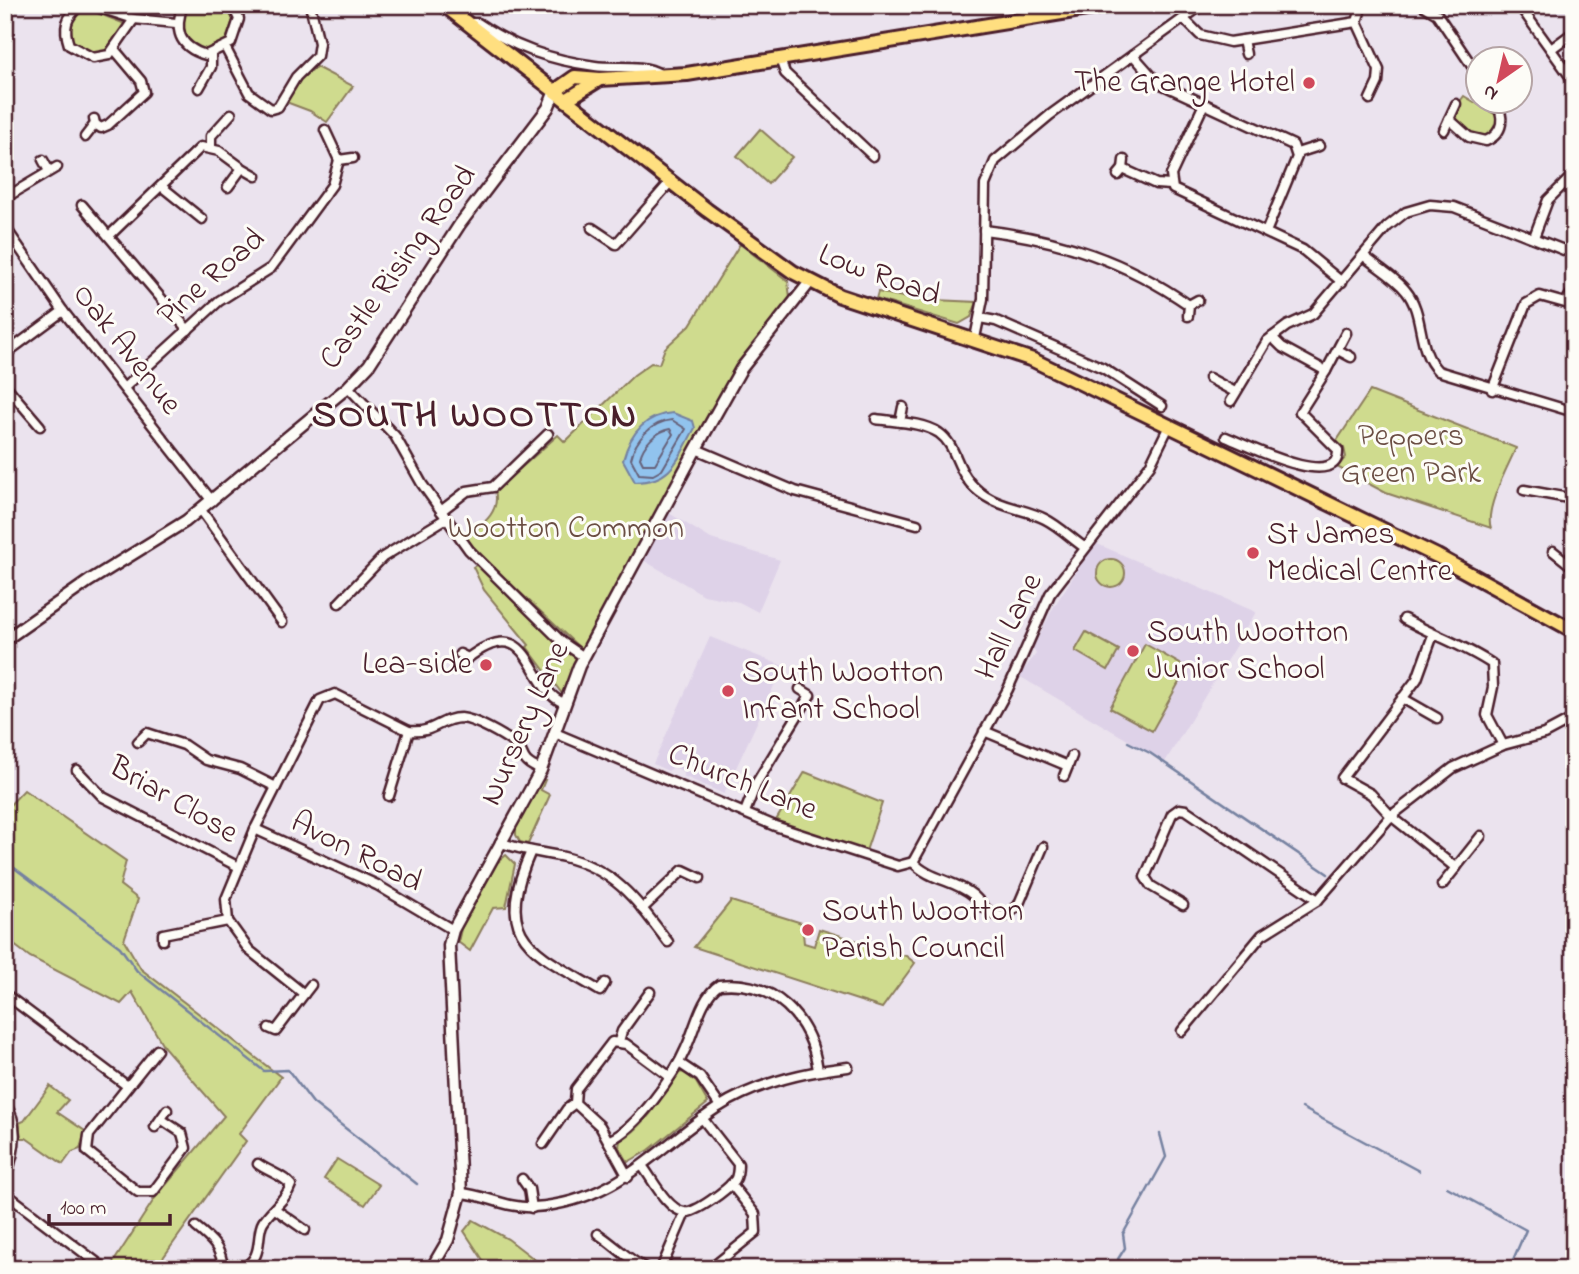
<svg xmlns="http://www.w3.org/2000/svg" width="1579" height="1274" viewBox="0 0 1579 1274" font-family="'Indie Flower',sans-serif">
<rect width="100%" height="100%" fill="#ebe3ee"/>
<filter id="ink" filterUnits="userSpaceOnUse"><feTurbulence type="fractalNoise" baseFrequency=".0143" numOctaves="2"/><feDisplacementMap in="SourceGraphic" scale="14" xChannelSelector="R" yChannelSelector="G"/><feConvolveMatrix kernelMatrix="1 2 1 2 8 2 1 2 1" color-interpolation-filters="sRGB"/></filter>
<g filter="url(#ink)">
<g fill="#ded2e8">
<polygon points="669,513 711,539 780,560 758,612 739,602 704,595 643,560"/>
<polygon points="1095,543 1256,612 1165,762 1019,676 1036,654 1033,648 1053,608"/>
<polygon points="710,637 783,666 724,794 683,776 683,771 674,767 668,771 653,764"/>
</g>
<g fill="#cfdb8e" stroke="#8c7d5c" stroke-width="2">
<path d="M187,5h40l6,15 -8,22 -20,9c-24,-7 -24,-25 -18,-46z"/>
<polygon points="85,8 125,24 108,52 93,54 71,44 68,31 71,18"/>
<polygon points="316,67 353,86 327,122 310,111 286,102 301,79"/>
<polygon points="1464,96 1496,115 1496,126 1487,137 1468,132 1457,119 1458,104"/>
<polygon points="760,129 792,157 768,184 737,156"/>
<path d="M740,244l48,37 2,17 -73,110 -8,3 1,4 -126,235 -3,-1 -98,-91 -17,-20c14,-12 35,-25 29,-47l63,-56 7,7 69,-67 17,-12 8,1 6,-16 25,-23z"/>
<polygon points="878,292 913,299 977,302 971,317 959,324 876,299"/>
<path d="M1370,391l146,57c-8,18 -32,62 -25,80l-105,-35 -49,-26 9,-10 -2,-9 -8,-6z"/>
<circle cx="1111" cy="573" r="14"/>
<polygon points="478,564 577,658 566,692 563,695 527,647 529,645 484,590 473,567"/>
<polygon points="1086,632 1119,650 1108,670 1075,651"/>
<polygon points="1145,644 1187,668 1152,731 1110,708"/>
<polygon points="805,772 882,803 866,851 775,822"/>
<polygon points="542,780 545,780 541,790 550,795 528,844 520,842 516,835 516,828"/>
<polygon points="24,790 126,861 120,885 138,899 124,940 141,969 281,1077 239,1134 246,1141 155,1269 109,1269 155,1198 224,1116 164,1047 132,992 121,1004 30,957 5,938 5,810"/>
<polygon points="506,855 515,864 506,907 493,908 470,951 458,942 461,929 497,863"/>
<polygon points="731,901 802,923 804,943 814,946 819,929 906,956 915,963 882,1008 694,947"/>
<path d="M684,1072l12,10 12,21 -59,47 -21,12 -9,-16 1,-5c28,-16 40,-43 58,-68z"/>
<polygon points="50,1086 68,1100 57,1112 85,1131 80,1149 72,1152 63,1164 26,1138 21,1138 19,1123 24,1121"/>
<polygon points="337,1159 379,1185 365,1205 324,1179"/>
<polygon points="473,1220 508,1239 547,1269 489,1269 464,1231"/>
</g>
<path fill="#91c3ee" stroke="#7581a0" stroke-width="2" d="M673,413l20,8 2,7c-17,30 -22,54 -60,54l-12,-22c7,-26 22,-45 50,-47z"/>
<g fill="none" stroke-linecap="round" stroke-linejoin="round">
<g stroke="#666179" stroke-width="2">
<path d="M672,420l14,9 -24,41 -9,5 -14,-1 -8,-15c4,-19 20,-37 41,-39z"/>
<path d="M670,429l3,5 -18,30h-12l-3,-6c3,-13 16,-27 30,-29z"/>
</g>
<g stroke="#7581a0" stroke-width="2.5">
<polyline points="1128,742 1150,753 1328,874"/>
<polyline points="5,861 120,947 137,971 264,1071 288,1070 313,1103 417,1184"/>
<polyline points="1302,1108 1419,1171"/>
<polyline points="1447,1187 1526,1230 1509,1269"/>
<polyline points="1124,1269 1118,1259 1125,1248 1123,1234 1166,1157 1160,1134"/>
</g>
<g stroke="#4a1f2b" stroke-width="13">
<g id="minor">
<path d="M80,5c-14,13 -17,22 -11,40l24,13 16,-3 25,-36"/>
<polyline points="91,5 134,19 176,23"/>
<path d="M183,5c-9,24 -5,42 23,50l25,-12 8,-24 -7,-14"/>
<polyline points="1422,5 1437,14 1478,75"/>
<polyline points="1519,5 1572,79"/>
<polyline points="1184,19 1200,35 1230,42 1357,22 1379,70 1378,82 1370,99"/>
<polyline points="1357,22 1360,12"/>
<path d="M470,23h8c37,25 73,37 117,43 21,3 47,-3 65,8"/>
<polyline points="1243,40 1246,54"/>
<polyline points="225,47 249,93 271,109 278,107 296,77 317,56 319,43 310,5"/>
<polyline points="1551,49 1574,32"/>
<polyline points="1133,55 1157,82 1293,145 1297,157 1266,232"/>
<polyline points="780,59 785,73 873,156"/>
<polyline points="199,88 211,67 211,54"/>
<polyline points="1204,104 1171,175 1173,189 1303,250 1342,282"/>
<path d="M1449,119l20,18 17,4c18,-8 19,-25 9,-39"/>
<polyline points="95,124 101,128 108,125 144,92 141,81 114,49"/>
<polyline points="1444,130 1456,104"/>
<polyline points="85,137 95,124 94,119"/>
<polyline points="211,147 211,136 231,114"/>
<polyline points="1297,153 1319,146"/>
<polyline points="43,160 49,171"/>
<polyline points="339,160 353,158"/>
<polyline points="242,168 256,176"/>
<polyline points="1123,169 1156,184 1171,185"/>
<polyline points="1118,175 1123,169 1124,160"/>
<polyline points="161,186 202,219"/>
<polyline points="5,198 57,167"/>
<polyline points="82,205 188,330"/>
<polyline points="5,227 63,311 212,501"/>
<polyline points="592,228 616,244 672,180"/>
<path d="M984,230c76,9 142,31 205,75"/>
<polyline points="109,236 201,147 219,151 242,168 228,187"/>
<polyline points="1534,237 1548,200 1574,174"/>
<path d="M1364,256c13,11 31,21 42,35 19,23 10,58 32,80l136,41"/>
<polyline points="1188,316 1189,305 1198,300"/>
<polyline points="980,318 996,321 1103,368 1162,406"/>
<polyline points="975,338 983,299 985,185 995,161 1050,115 1202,5"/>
<polyline points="1338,350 1351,357"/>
<polyline points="5,354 63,311"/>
<polyline points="1326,371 1346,333"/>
<polyline points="1209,378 1235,392"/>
<polyline points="5,385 40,426"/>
<polyline points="125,387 219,301 271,268 332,185 339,160 325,130"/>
<polyline points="348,387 395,436 422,484 469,550 562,642 584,657"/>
<polyline points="1492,390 1526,304 1540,296 1565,303 1574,290"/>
<polyline points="1231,401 1267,341 1287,326 1313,314 1387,227 1406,212 1430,205 1454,207 1574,254"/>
<path d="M876,419c19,3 46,3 63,14 21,15 15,43 46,63 18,12 41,13 60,23 14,7 26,19 39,28"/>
<polyline points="900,422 903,407"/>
<path d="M1226,437c18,7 114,56 112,13l-38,-38 26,-41 -44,-24 -10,-10"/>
<polyline points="696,449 795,491 917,524"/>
<polyline points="1524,490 1574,499"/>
<polyline points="201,510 282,622"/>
<polyline points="441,511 467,491 493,487 548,434"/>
<polyline points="1553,551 1568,563 1574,560"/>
<polyline points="339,603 383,557 445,519"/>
<path d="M1404,619c29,16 60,26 88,45l1,23 -6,28 16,30"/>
<polyline points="1433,635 1417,679 1342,778 1371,794 1391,816 1456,868"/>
<path d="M460,654l8,4c65,-49 58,31 96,45"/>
<polyline points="1402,698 1437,718"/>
<polyline points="984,731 1068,766"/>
<polyline points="555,733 775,826 898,866 913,862"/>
<polyline points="138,742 147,733 184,745 206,760 240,769 276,787"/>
<polyline points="77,770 103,797 239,867"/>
<polyline points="1064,776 1072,756"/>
<polyline points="389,796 409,731"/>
<polyline points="745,812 757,782 810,695 800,689"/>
<polyline points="255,829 377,885 453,930"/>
<path d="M500,842c21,9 42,10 64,15 52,13 73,44 104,85"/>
<path d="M531,851c-39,88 0,99 69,140l5,-8"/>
<polyline points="913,862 1008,689 1050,594 1150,465 1169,426"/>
<path d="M913,862c16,18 42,18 60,33 11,10 15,22 32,21l13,-10 25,-59"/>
<polyline points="1442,885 1481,836"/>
<polyline points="1183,905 1151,886 1145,877 1172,814 1179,809 1186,810 1318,900"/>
<polyline points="642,909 683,870 700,878"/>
<polyline points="163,940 163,934 228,921"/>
<polyline points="5,994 126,1085"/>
<polyline points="304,994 311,985"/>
<path d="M269,1028l7,3 28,-37 -55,-44 -21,-29 -2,-22 29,-70 65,-129 15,-6 74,37c25,3 31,-13 52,-13 14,1 42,17 54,26 13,11 1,15 26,26"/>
<polyline points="1182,1031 1262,935 1318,900 1391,816 1453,768 1503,745 1544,734 1574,718"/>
<polyline points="619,1041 622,1031 650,992"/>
<polyline points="157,1050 89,1135 87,1151 138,1192 153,1192 186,1148 182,1133 161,1119"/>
<polyline points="679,1063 700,1077 720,1106"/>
<path d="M5,1104c16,21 9,52 0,75"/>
<polyline points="155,1127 167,1110"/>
<path d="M610,1140c27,-12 64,-64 76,-92 9,-19 15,-51 33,-63 56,-6 92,34 99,85"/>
<polyline points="543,1144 567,1109 575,1103"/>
<path d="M643,1167c10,13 24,42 41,45 10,3 44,-23 51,-32 3,-5 3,-10 3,-16l-36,-46"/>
<polyline points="628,1177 600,1126 575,1103 576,1089 612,1042 626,1044 669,1076"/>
<polyline points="522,1179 529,1189 532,1208"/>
<polyline points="5,1193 104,1268"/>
<path d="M461,1193c25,2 47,16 73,14 82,-5 121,-58 183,-99 39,-25 86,-36 131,-41"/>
<polyline points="275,1209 305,1230"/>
<path d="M196,1227c15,12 26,21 27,42"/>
<path d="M598,1234c17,11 31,27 49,35"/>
<path d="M239,1269c27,-9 16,-34 24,-47 9,-14 23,-22 28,-37 -8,-10 -22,-13 -33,-21"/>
<polyline points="661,1269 685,1213"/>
<polyline points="710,1269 756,1232 755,1214 731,1184"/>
</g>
</g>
<g stroke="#4a1f2b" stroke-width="15">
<g id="tertiary">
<polyline points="5,640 89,581 186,521 348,387 369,365 460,224 548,108 555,91"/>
<polyline points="431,1269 448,1240 461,1193 449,945 453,930 541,770 579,666 696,449 741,369 810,282"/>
</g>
</g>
<g stroke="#4a1f2b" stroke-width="18">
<g id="primary">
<polyline points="444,5 707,210 793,272 840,296 1033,360 1437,556 1574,631"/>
<polyline points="555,91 575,77 600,79 687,74 1111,5"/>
<polyline points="566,100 600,79"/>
</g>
</g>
<use href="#minor" stroke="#fdfcf7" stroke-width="8"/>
<use href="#tertiary" stroke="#fdfcf7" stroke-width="10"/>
<use href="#primary" stroke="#ffdf80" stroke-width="12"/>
</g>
</g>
<g fill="#d1495b" stroke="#fdfcf7" stroke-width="2.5">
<circle cx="1309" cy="83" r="7"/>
<circle cx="1253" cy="553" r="7"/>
<circle cx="1133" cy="651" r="7"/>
<circle cx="486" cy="665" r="7"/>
<circle cx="728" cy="691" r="7"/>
<circle cx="808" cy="930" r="7"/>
</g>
<g text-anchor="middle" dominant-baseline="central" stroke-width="6" stroke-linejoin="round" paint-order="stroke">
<g font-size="32" fill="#4a1f2b" stroke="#fdfcf7" text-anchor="start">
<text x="1295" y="83" text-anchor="end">The Grange Hotel</text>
<text x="1267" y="535">St James<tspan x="1267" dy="37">Medical Centre</tspan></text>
<text x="1147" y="633">South Wootton<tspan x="1147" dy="37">Junior School</tspan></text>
<text x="472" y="665" text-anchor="end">Lea-side</text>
<text x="742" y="673">South Wootton<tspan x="742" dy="37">Infant School</tspan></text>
<text x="822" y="912">South Wootton<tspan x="822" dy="37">Parish Council</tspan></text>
</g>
<g font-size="32" fill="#4a1f2b" stroke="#fdfcf7">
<text transform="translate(399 268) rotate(-54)">Castle Rising Road</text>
<text transform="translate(879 276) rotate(20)">Low Road</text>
<text transform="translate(212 278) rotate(-41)">Pine Road</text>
<text transform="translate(126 350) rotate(52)">Oak Avenue</text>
<text transform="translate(1010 627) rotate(-64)">Hall Lane</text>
<text transform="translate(526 724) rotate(-66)">Nursery Lane</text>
<text transform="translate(742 783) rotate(22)">Church Lane</text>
<text transform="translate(173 801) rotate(30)">Briar Close</text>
<text transform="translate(356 853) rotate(27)">Avon Road</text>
</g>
<g font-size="32" fill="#6b4e44" stroke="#fdfcf7">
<text x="1411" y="437">Peppers<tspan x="1411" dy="37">Green Park</tspan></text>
<text x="566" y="529">Wootton Common</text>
</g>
<g font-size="38" font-weight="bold" letter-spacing="2" fill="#4a1f2b" stroke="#fdfcf7">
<text x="475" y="417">SOUTH WOOTTON</text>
</g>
</g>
<rect width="1579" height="1274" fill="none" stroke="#fdfcf7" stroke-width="28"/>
<rect x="14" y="14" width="1551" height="1246" fill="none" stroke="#4a1f2b" stroke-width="2.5" filter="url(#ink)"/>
<g transform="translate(1499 80) rotate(214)"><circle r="33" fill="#fdfcf7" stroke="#b5a4a5" stroke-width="2"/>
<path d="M0-5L12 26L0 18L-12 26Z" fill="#d1495b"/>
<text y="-10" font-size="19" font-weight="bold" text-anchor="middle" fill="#4a1f2b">N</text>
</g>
<path d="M49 1214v10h121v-10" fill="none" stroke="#4a1f2b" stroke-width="3.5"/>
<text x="60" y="1214" font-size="21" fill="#4a1f2b" stroke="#fdfcf7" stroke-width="5" paint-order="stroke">100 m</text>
</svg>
